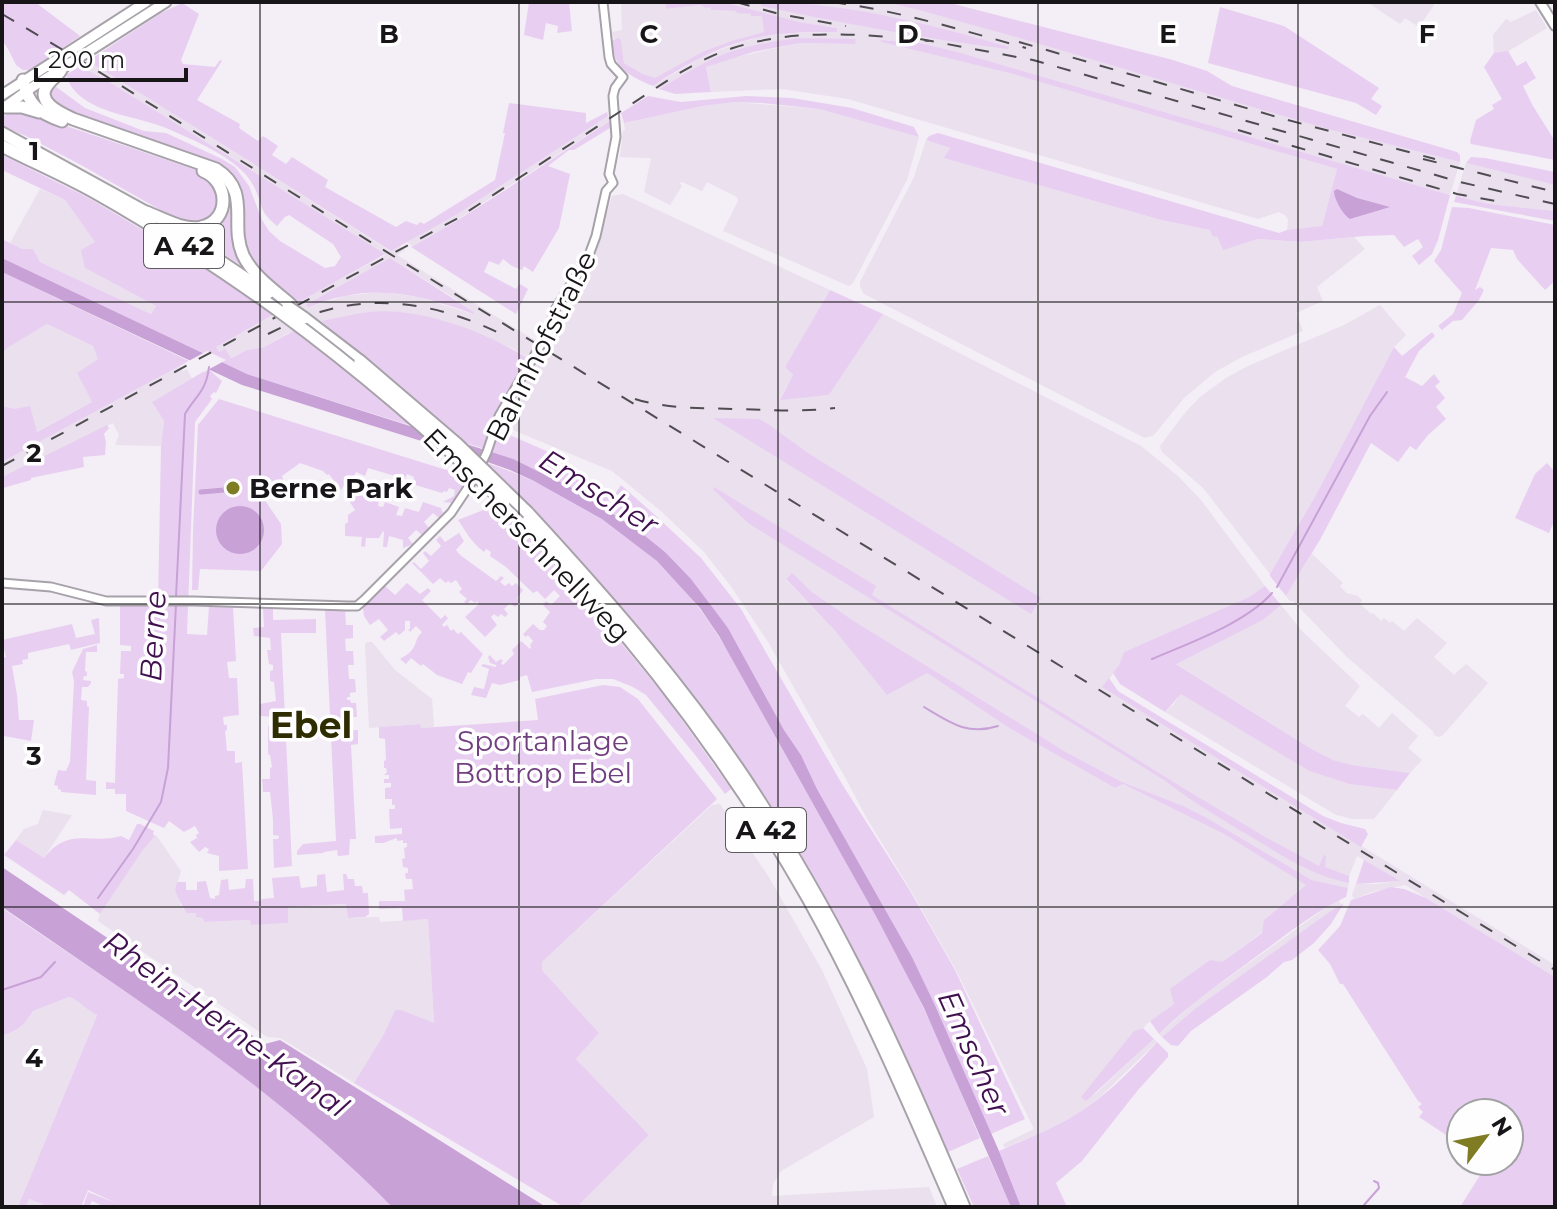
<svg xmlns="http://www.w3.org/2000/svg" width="1557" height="1209" viewBox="0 0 1557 1209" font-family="Montserrat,sans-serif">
<rect width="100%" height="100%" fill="#f4eef6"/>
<g fill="#eae0ee" fill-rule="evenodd">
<polygon points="621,2 665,2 666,9 701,5 711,7 712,10 736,11 751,14 752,16 763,16 764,32 731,41 704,51 660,76 655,78 647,76 624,63 621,40 616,38 614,40 612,32 622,30"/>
<polygon points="723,2 885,2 922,11 1026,40 1345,133 1460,162 1450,195 954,51 915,42 881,40 881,42 1013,74 1337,169 1322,226 1287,231 1288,219 1285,215 1279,212 1258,219 848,99 782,89 711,92 706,67 727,59 800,43 855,44 797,38 770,42 728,53 684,74 659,89 653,86 700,58 738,43 761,37 792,33 837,32 837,28 799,22"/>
<polygon points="1367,2 1430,2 1434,5 1419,27 1405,18 1400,24"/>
<polygon points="1536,10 1547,28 1507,52 1494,53 1493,35 1506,19 1511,22"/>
<path d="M88,61l126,78 176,112 10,-5 5,4 -8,5 147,91 52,-98 16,-52 11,-2 207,96 -45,77 8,8 -13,24 49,-4 54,-81 258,132 37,30 23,24 64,86 -16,11 -125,55 -5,14 -16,21 452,278v12l-150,-92 -33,7 -18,7 -2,-4 4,-11h22l20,-3 -41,-25 -8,20 -1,12 -36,-8 -105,-62 -24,-12 -63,-25 -54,-29 -212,-131 -42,-29 -21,-18 -5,6 51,53 90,40 82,55 106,60 8,-4 101,50 83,51 -42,34 -3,13 -40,30 -48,42 -24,17 -7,7 -9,3 -41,65 61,-57 3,3 -57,55 -20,15 -31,17 -44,19 -2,-4 31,-15 -78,-159 -46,-81 -44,-72 -20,-38 -78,-137 -38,-57 -26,-33 -42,-40 -50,-41 -109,-45 -2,-7 35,-57 -26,-15 -68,-27 -72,-8 -50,9 -32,12 -24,14 -17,3 -17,8 -12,-5 -3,-6 170,-92 -305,-189zM390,258l61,38 23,16 -2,2 -54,-17 -37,-5 -36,4 -36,11z"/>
<polygon points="735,102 819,109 919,137 907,180 853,283 849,286 723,231 738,201 737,197 707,182 702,191 682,182 679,183 682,186 670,205 644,192 651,158 620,157 623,131 625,130 624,123 703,106"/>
<polygon points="608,116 610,121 441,230 412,246 407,242 456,215"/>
<polygon points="926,140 950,148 945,158 1161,220 1210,230 1217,236 1223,249 1258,239 1300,242 1354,237 1365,249 1317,287 1323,301 1296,313 1303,331 1242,357 1215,372 1184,398 1154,435 1145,438 864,294 860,287 860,282 914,177"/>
<polygon points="1466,163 1555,185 1555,211 1489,204 1456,196"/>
<polygon points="40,189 65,200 96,243 85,268 156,306 151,314 40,262 10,243"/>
<polygon points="1380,305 1406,335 1394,347 1317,493 1270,574 1204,489 1162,452 1160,446 1184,414 1200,397 1226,378 1248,366 1344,325"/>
<polygon points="47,324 93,346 99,360 77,373 92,402 36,432 15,409 2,406 2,353 6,348"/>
<polygon points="180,366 183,371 187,369 192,379 152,402 164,421 161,446 115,445 119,435 113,423 2,477 2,462"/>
<polygon points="1312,554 1343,583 1340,586 1346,593 1358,596 1362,600 1360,604 1371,614 1373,613 1381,621 1384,618 1390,623 1392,621 1404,631 1417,618 1447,643 1434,657 1454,675 1466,664 1488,683 1443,735 1439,737 1434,735 1433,731 1347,657 1293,601 1290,601 1286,596"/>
<polygon points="1281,605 1301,630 1360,686 1345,706 1359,717 1363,714 1379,728 1392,713 1418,736 1408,748 1422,760 1410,773 1352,765 1333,760 1310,748 1175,663 1263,620"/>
<polygon points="367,642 372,642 395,670 432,699 434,727 421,728 419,724 369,728 365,644"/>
<polygon points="1181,693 1309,771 1349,784 1397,790 1374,819 1353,819 1336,815 1165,712 1174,704"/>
<polygon points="720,804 770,879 822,970 867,1069 874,1117 781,1171 773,1184 772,1196 929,1187 937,1207 577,1207 649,1135 576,1059 599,1033 542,970 542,962 712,805"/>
<polygon points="43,810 72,815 44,858 16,840 24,829 38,824"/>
<polygon points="156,835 181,871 175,891 182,902 180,904 186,913 196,913 203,918 204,922 250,920 251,924 288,923 287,907 347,904 348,918 379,917 380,922 428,919 434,1024 401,1010 395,1010 384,1034 354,1083 280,1038 267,1037 98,921 100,914 143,850"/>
<polygon points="1339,900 1341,905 1196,1008 1162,1037 1159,1034 1196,1001 1327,907"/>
<polygon points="69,997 79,1001 90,1011 97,1014 26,1188 29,1199 50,1207 2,1207 2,1036 16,1030 24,1024 33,1011"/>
</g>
<g fill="#e8cff1">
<polygon points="2,2 35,2 80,36 29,70 23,70 16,65 8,49 2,40"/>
<polygon points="529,2 569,2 572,31 557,33 558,26 546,23 543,40 524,35"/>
<path d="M665,2h58l76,20 38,6v4c-25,0 -51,0 -76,5 -39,7 -75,27 -108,49 -22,-9 -42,-19 -40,-46l5,-2 3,2 3,23 19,11 12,4 49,-27 27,-10 33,-9 -2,-16h-11v-2l-14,-1 -1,-2 -25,-1v-3l-6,1 -4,-3 -35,4z"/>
<path d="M761,2c85,0 167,22 248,45l-1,2c-83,-10 -165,-26 -247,-43z"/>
<polygon points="885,2 946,2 1173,60 1207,71 1232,86 1457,152 1460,155 1460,162 1324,128 1026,40 922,11"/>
<polygon points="182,3 199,14 181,60 183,64 215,67 220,60 222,61 197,100 240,124 239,128 258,141 263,136 278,146 272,155 286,164 292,157 328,180 325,187 396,227 406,221 417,225 420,222 424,224 495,180 505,133 503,133 509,103 586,113 586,123 607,112 608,116 456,215 391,251 214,139 88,61 161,13"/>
<polygon points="1220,7 1284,26 1379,88 1371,99 1382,106 1376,115 1356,103 1208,63"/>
<path d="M797,38l59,1 -1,5 -55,-1 -47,9 -47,15 5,25 -36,2 -16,-5c22,-13 44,-27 68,-36 23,-8 47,-12 70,-15z"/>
<polygon points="881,40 915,42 954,51 1450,195 1438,240 1432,254 1419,265 1412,256 1423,247 1418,239 1404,247 1394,235 1365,236 1300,242 1258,239 1223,250 1217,236 1213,237 1210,230 1161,220 944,158 950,148 926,140 929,136 938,133 1279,233 1287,230 1322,226 1337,169 1013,74 881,42"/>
<polygon points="1508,51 1517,66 1526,61 1536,78 1523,86 1533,106 1555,141 1555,160 1471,144 1470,141 1476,120 1494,109 1492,105 1502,99 1484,67 1494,53"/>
<path d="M80,66l34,19 271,169 -86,48c-21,-17 -49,-34 -56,-61 -7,-26 8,-40 -13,-67l-91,-39 -73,-23 -17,-11 -1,-8 5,-8 2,1 30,22 59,23 22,2 56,26 13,8 14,19 13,34 7,11 11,10 45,27 10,-2 6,-9 -8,-13 -44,-29 -4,2 -8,9c-20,-16 -13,-21 -24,-41 -14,-27 -60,-45 -87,-57 -31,-13 -89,-15 -100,-53z"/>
<polygon points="648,96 681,102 746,96 792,98 852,108 914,127 919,137 819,109 762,103 735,102 703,106 624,123 621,113"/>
<polygon points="11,111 17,111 31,114 202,172 210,176 222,201 209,221 190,224 171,216 81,165 26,136 2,126 2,117"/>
<path d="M610,121v7l-36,22h-5l-21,16 22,8 -11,54 -26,44 -9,-6 -2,4 -10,-4 -9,-7 -4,6 -10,-4 -5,11 32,17 4,-5 8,5 -12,25 -105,-67c69,-38 133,-83 199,-126z"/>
<path d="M2,155l85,42 93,55 93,63 -57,32 3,5 6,-3 6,9 16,-8 17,-3 33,-18 132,84 -108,-92c16,-3 32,-7 48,-9 53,-5 115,20 159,46 -17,30 -33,58 -43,91l-238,-75 -245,-116v-19l20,10h11l7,13 111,52 5,-8 -71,-38 -4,-18 14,-8 -30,-42 -63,-30z"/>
<polygon points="1471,157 1485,158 1555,172 1555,185 1466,163"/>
<polygon points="224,182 230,185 250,271 187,230 205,228 227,193"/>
<polygon points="1456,196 1489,204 1555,211 1555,221 1454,202"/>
<polygon points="1452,207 1469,208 1555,225 1555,281 1545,290 1517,259 1513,250 1491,248 1475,290 1480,287 1484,290 1479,300 1462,320 1453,321 1442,330 1438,326 1453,314 1462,293 1434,261 1441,250"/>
<path d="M390,258l84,54 -1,2c-40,-15 -85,-28 -128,-18 -13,2 -25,7 -36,11l-3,-2z"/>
<polygon points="2,272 189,361 2,462 2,406 15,409 30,406 37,432 92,402 77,373 98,359 93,346 47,324 7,348 2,353"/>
<polygon points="830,290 883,314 829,395 780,400 793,375 785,367"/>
<polygon points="1432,332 1435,336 1419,351 1405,377 1422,386 1434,374 1440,382 1435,386 1445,398 1436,407 1446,419 1428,435 1416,450 1410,446 1398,462 1371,443 1321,538 1286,596 1270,576 1270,574 1317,493 1394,347 1402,356"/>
<polygon points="208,369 222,381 216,393 214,392 210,396 212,399 195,422 187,634 207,635 209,606 233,606 236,661 227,662 229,678 237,678 239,715 223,717 224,725 227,725 227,730 225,731 227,751 235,751 235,763 242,762 248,869 219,871 219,856 207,853 209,849 205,847 199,852 190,842 197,838 196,835 199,833 195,826 184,832 169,821 164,828 126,811 126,794 115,794 115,789 106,789 106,782 115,783 118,679 124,678 124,674 120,674 121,651 131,651 131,646 120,645 120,606 125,604 158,603 161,446 164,421 152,402"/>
<polygon points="219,399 456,473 469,481 453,503 443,502 454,496 455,490 449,488 447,492 444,491 442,493 412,484 414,477 407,474 405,479 368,468 365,476 356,472 353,479 349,477 341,490 329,474 327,475 323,471 300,463 282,476 283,480 262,496 281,524 282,544 261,571 200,569 198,590 192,590 193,531 198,425"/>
<polygon points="713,418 759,419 768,424 808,453 1041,598 1031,614"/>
<polygon points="107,425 109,428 104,434 106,442 105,455 83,457 84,467 31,478 31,480 3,488 2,477"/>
<path d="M498,430l62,27 -2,8c19,10 38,17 57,29l6,-9 35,31 45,42 40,51 101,175 67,105 46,81 70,149 -34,15 -57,-131 -22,-46 -95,-168 -16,-34 -17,-25 -56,-102 -63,-76 -26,-21 -31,-21 -67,-38 -52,-21z"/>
<path d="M484,462c62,20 124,54 172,98 59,54 92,128 130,196 46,82 95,164 136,249 22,43 39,89 58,133l-32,14c-32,-72 -64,-145 -101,-214 -95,-178 -218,-337 -363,-476z"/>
<polygon points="1547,463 1555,472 1555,519 1549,533 1515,518 1535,474"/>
<path d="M714,487l162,99 -4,9 316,196 79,47 52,28 5,-11 2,1 -1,11 24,9v7c-35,-7 -65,-26 -96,-45 -30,-18 -61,-36 -89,-58l-416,-257 -35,-34z"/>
<polygon points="355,492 359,495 379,501 378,506 383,507 385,502 399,507 396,515 402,516 405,508 419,512 423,502 441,508 443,513 439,518 433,513 424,522 429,528 422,535 416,530 408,538 413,544 403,548 403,540 389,536 387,547 383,547 384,532 383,531 379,538 366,538 365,547 361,546 362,537 345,536 345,524 348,522 348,515 355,510 346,496"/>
<path d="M498,506l50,53 61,69 58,71 64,90 -6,5 -29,-38 -50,-61 -13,-8 -20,-8h-17l-64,13 -5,-17 -7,2v3l-20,5 -8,-2 -6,15 -15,-3 3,-8 10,2 5,-20 -8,-3 2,-2 13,3v-2l-6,-2 -2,-6 2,-2 6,7 5,-3 2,2 -2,2 2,2 11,-11 -2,-4 9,-9 9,8 1,-2 -1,-2 3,-4 -5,-6 -2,2 -3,-3 10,-10 7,6h4l3,-4 -4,-4 7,-10 -7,-7 3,-4 5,4 9,-9 -6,-6 -9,9 -8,-8 -4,2 -27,-26 -16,-11 1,-4 -5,-3 -2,3c-12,-9 -18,-20 -26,-32l33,-13z"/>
<polygon points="459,533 464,541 456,550 460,555 496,581 501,576 504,578 500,582 505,586 509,583 512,586 516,583 523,590 517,598 520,602 515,607 510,603 504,609 508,614 505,617 501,614 498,617 494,614 491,617 497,625 485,637 465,617 479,604 477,601 475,603 471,600 467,604 464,602 467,599 459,592 462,589 456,580 451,583 448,581 446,583 440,578 433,584 412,563 414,562 421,569 429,561 423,553 425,551 431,556 441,546 436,540 440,536 445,542"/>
<path d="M792,573l20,19 42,29 212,131 54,29 63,25 24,12 105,62 36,8 -2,9c-32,15 -60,38 -89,59 -33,25 -68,48 -98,78l-9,-13 24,-17 -4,-15 40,-29 12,2 40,-29 2,-13 42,-35 -82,-51 -101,-50 -8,4 -106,-60 -82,-55 -40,22 -50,-62 -51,-54z"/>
<path d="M407,583l13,11 8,-6 3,3 -9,9 19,19 4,-4 3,3 -6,7 2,2 3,-2 4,6 2,-2 5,5 3,-2 22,22 -12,19 -3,-1 -6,12 -25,-9 -14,-11 -2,2 -10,-8 -5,6 -6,-5c4,-3 9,-5 12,-9 5,-7 3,-11 10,-18l-6,-6 -6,6 -2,-3h2v-8h-5v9l-6,5 -3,-3 -12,9 -4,-4 8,-7 -9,-11 -9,6 -6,-9 -1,-8 22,-22 10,9z"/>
<polygon points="1265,586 1281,605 1263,620 1176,664 1310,748 1333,760 1352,765 1410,773 1397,790 1349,784 1309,771 1181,694 1165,712 1120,684 1113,673 1119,665 1124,652 1249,597"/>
<polygon points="263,608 273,608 273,620 316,619 316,633 281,633 292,866 274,868 273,839 278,839 279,836 273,835 273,819 270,792 263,792 262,779 270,779 270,768 272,767 270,755 268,754 268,726 277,725 275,717 260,716 260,704 276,701 274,682 270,681 270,671 273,670 273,665 269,664 267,650 271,650 270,638 254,636 253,628 264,627"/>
<polygon points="325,610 345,610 346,625 353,625 353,638 345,639 346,651 353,651 354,665 348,665 349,679 355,679 356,692 350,693 350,697 347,697 347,700 350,700 351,703 356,703 357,717 350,717 351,730 358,730 358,744 351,745 356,839 350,839 349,855 338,856 337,850 324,852 323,853 297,855 297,851 303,844 336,841"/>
<polygon points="99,618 100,643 71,650 69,644 28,653 28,659 22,660 23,664 12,666 17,695 19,720 34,720 31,741 4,736 4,731 2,730 2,658 6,657 2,640 72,624 76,638 95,634 91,620"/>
<polygon points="97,645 97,652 86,652 85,671 87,672 87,676 84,676 83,680 91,681 91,683 88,687 82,687 81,700 87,701 87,706 89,707 86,780 96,781 96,795 61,792 61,790 58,789 58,786 54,785 58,770 66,771 70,762 74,681 72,672 83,649"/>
<polygon points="1109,678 1118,691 1323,816 1341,823 1365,829 1368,834 1361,847 1102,687"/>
<polygon points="603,685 620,687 638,699 717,799 542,962 542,970 599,1033 576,1059 649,1135 577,1207 564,1207 354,1083 384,1034 395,1010 401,1010 434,1023 428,919 403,921 402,908 379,909 379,901 405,901 404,890 413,889 412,879 406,879 405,873 408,873 408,868 403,867 402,859 405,858 404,848 407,847 407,843 403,843 403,840 397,841 397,838 383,843 375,843 375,836 402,834 402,828 390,829 389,809 395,809 395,805 392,805 392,799 385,799 385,788 391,787 391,783 384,783 384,779 389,779 389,775 384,775 387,772 386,768 384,768 384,761 386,760 385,739 379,738 379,727 420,724 421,728 538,720 535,699"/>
<path d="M137,824h3l14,7 -1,3 2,2 -12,14 -43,64 -31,-24 -5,5 -60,-40 12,-15 28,18c25,-32 46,-13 77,-22l8,4z"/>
<polygon points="1364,860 1400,881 1356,884"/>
<polygon points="325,874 327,892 344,890 343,874 346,874 348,879 354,879 355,886 362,886 363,893 368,893 369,914 365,917 348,918 346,904 288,907 288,923 251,925 250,920 204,922 203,918 196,917 196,913 186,913 175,891 177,882 186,882 186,890 197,890 197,882 206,881 210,898 215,899 215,896 219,895 221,880 228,879 229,890 245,888 246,879 253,879 254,901 261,901 262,899 274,898 272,878 299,876 301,888 317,886 317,875"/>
<polygon points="1391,887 1404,889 1426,898 1555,977 1555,1207 1460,1207 1489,1161 1509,1161 1509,1113 1461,1113 1461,1145 1419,1117 1423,1112 1418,1107 1422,1104 1418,1101 1343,984 1340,984 1330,964 1318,950 1340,926 1351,900"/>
<polygon points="1344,903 1331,924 1314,943 1292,960 1284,962 1267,977 1191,1031 1178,1046 1171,1045 1162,1037 1196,1008 1328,913"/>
<path d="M2,908c135,92 276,181 390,299h-287l-13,-6 -3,6h-6l5,-15 28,11 -28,-13 -7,17h-31l-21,-8 -4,8h-7l79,-192c-11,-5 -16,-14 -28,-18l-36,14 -9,13 -8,6 -14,6z"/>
<polygon points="1143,1028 1154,1039 1086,1101 1081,1097 1134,1031"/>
<path d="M1157,1042l11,11v4l-30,33 -56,71 -26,22 11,24h-46l-22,-56c27,-12 54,-22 79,-38 28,-17 57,-46 79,-71z"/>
<polygon points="988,1156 1011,1207 974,1207 957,1169"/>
</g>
<g fill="#c8a1d6">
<path d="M1337,189l20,9 33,9 -40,12c-7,-4 -16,-20 -16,-28z"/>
<polygon points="2,258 247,374 513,459 578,491 639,531 665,552 691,579 728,628 784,730 801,755 817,789 912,957 934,1003 999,1151 1021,1207 1011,1207 924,1008 877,918 719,636 700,608 657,561 602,519 534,481 510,470 479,459 242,385 2,272"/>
<circle cx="240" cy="530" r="24"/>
<path d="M2,867l263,177 15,-4 266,167h-154c-115,-118 -255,-207 -390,-300z"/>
</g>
<polygon fill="#f4eef6" points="207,351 226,360 204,372 185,363"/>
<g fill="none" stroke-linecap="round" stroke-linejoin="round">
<g stroke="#c8a1d6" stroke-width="2">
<polyline points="1277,587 1370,416 1387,392"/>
<path d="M176,597l9,-183c11,-19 21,-22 24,-47"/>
<path d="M1152,659c37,-16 94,-36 120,-66"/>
<path d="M924,707c25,15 43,29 74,19"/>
<polyline points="98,898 133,849 161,802 168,768 176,604"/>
<polyline points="2,990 41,977 55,962"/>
<polyline points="1364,1205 1379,1188 1378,1183 1374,1181"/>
</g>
<polyline stroke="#c8a1d6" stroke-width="5" points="201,492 224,490 228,485"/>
<g stroke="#a7a2a9" stroke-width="11">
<polyline id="tertiary" points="2,583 51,587 106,601 194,601 347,606 357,606 364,600 451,513 475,477 487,452 499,416 546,336 555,310 589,255 596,236 606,191 613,183 609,174 616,137 613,96 615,88 623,77 611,64 609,57 603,2"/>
</g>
<g stroke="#a7a2a9" stroke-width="12">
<polyline id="secondary" points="1540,2 1555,26"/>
</g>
<g stroke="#a7a2a9" stroke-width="13">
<g id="primary">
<polyline points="2,95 146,2"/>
<polyline points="5,107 31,88 166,2"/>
</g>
</g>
<g stroke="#a7a2a9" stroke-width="15">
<g id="motorway">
<path d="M62,68c-3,7 -8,9 -13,15 -16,18 11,30 24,36l143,50c36,23 13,54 27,86 10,21 31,35 48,50"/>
<path d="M23,80c5,25 16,33 39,41"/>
<polyline points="4,107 22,107 39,112"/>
<polyline points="2,133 151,215"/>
<path d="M2,146c31,16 64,30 94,47 64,36 124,76 183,118"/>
<path d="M146,212c16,6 38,19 55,15 30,-6 28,-46 2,-56"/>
<polyline points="166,225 268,293"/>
<polyline points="304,318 360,361"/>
<path d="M504,502c28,29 57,57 83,88 84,96 159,199 222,310 55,99 100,203 145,307"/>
<path d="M528,513c81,88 160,178 225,278 36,56 70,114 100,173 41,79 76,161 111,243"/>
</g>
</g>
<use href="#tertiary" stroke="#fff" stroke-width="7"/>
<use href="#secondary" stroke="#fff" stroke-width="8"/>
<use href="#primary" stroke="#fff" stroke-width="9"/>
<use href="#motorway" stroke="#fff" stroke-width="11"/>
<g stroke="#504d52" stroke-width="2" stroke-dasharray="14 14" stroke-linecap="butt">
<polyline points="736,2 779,14 846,26"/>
<path d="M832,2c67,9 130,28 194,46"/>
<polyline points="2,14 85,63 377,246 1555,970"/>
<polyline points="920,39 1033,60 1460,182 1555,204"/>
<polyline points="1019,42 1284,119 1435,159"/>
<polyline points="1238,130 1457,194 1496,201"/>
<polyline points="1423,159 1555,192"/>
<path d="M268,334c17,-8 34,-17 52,-22 62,-19 124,-6 181,22"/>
<path d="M635,399c32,10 66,9 100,10 34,1 67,3 100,-1"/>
<path d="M2,466l456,-248 198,-130c24,-16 49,-31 77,-40 62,-20 131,-14 196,-7"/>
</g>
<g stroke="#a7a2a9" stroke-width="15" stroke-linecap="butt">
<g id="motorway-bridge">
<polyline points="288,307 304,318"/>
<path d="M279,311c80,59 154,122 225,191"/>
<polyline points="360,361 457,444 528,513"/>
</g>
</g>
<use href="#motorway-bridge" stroke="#fff" stroke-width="11"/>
</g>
<path fill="none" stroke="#171518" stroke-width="2" stroke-opacity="0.55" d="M260,2v1205M519,2v1205M778,2v1205M1038,2v1205M1298,2v1205M2,302h1553M2,604h1553M2,907h1553"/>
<circle fill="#7f7c23" stroke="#fffeff" stroke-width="3" cx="233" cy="488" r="8"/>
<g text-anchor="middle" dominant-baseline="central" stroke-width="7" stroke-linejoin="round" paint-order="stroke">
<g fill="#fffeff" stroke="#5d5b5d" stroke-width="2">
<rect x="144" y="224" width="80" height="44" rx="6"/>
<rect x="726" y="808" width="80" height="44" rx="6"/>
</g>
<g font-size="26" font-weight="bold" fill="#171518">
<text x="184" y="246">A 42</text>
<text x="766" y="830">A 42</text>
</g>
<g font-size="28" fill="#171518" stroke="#fffeff">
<text transform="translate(541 346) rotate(-63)">Bahnhofstraße</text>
<text transform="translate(527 535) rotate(46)">Emscherschnellweg</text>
</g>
<g font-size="28" font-weight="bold" fill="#171518" stroke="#fffeff" text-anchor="start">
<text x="249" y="488">Berne Park</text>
</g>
<g font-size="28" fill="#703f7f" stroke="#fffeff">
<text x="543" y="741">Sportanlage<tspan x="543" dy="32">Bottrop Ebel</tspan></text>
</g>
<g font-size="30" font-style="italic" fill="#400f4e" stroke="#fffeff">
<text transform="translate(599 492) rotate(32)">Emscher</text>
<text transform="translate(153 636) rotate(-87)">Berne</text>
<text transform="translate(226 1024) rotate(36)">Rhein-Herne-Kanal</text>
<text transform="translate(974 1053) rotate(66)">Emscher</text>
</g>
<g font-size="36" font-weight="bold" fill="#2e2d02" stroke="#fffeff">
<text x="311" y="725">Ebel</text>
</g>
</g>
<g font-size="26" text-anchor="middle" font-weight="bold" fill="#171518" stroke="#fffeff" stroke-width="7" stroke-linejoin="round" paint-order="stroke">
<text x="389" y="43">B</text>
<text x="649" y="43">C</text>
<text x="908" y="43">D</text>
<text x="1168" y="43">E</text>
<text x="1427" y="43">F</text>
<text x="34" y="160">1</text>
<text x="34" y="462">2</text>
<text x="34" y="765">3</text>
<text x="34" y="1067">4</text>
</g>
<rect width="1557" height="1209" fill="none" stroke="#171518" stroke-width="8"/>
<g transform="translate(1485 1137) rotate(58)"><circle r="38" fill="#fffeff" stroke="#a2a1a3" stroke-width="2"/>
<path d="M0-6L14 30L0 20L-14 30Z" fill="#7f7c23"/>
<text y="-12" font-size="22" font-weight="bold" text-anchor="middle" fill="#171518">N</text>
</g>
<path d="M36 68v12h150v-12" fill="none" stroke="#171518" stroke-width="4"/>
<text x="48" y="68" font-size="24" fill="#171518" stroke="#fffeff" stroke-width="6" paint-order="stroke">200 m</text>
</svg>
